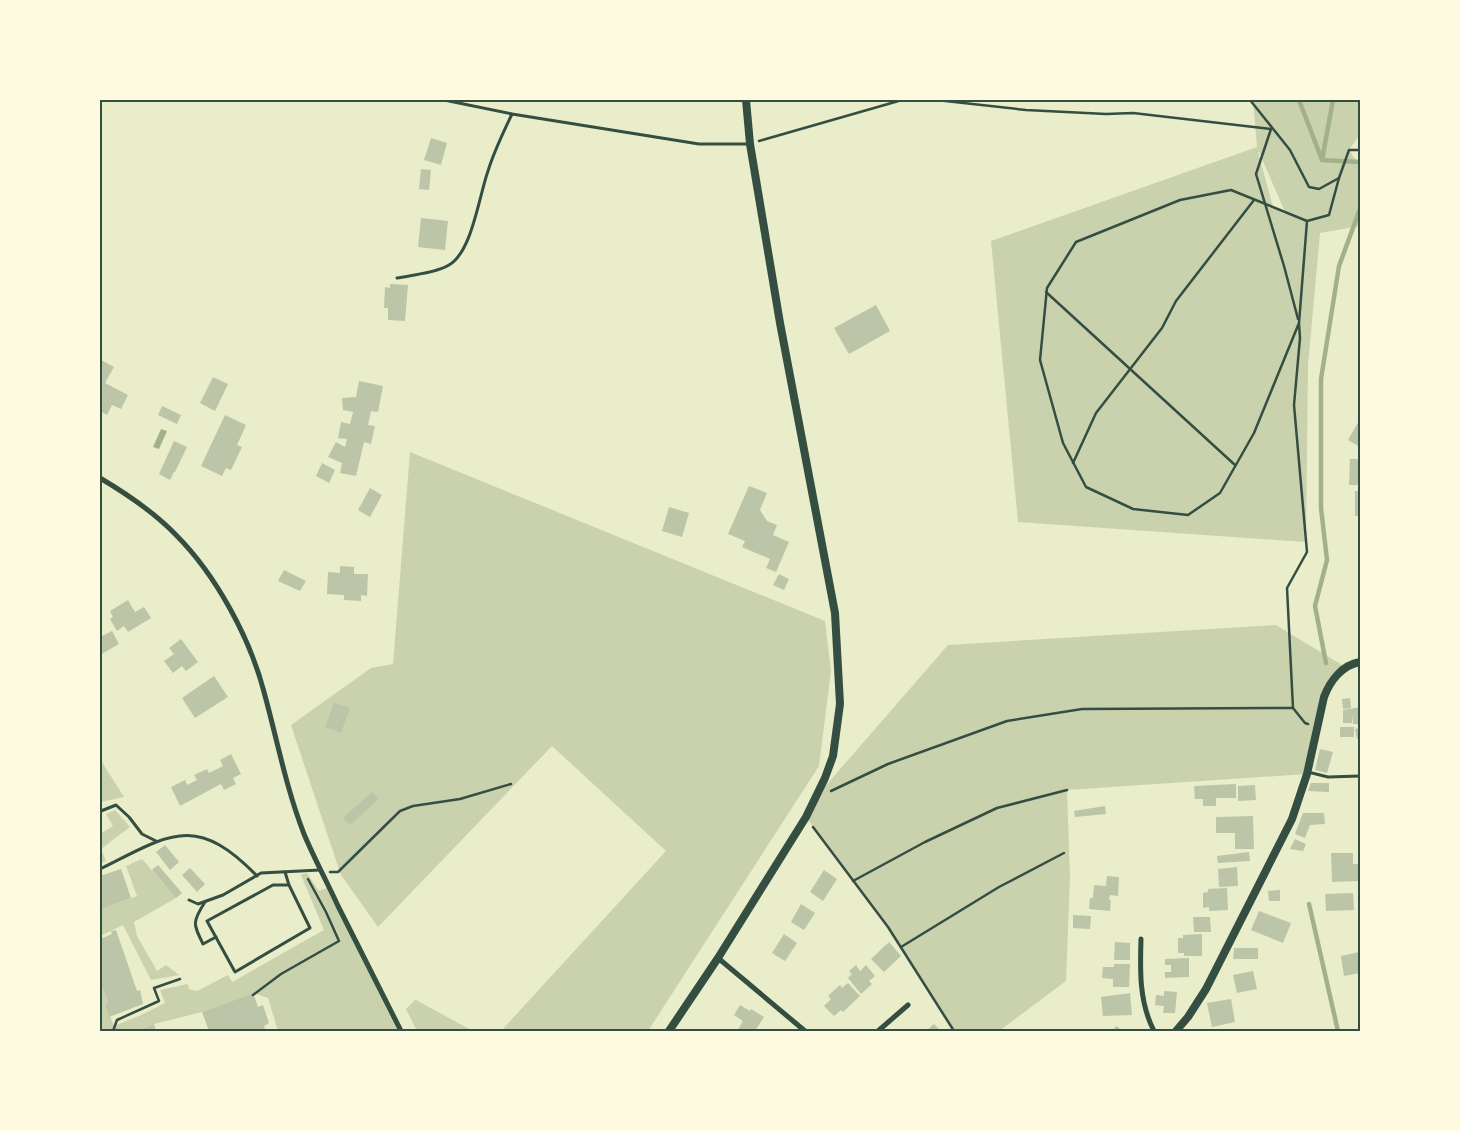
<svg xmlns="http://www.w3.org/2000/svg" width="1460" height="1131" viewBox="0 0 1460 1131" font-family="Inter,sans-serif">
<rect width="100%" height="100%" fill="#e9edc9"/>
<g fill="#cad2ad" fill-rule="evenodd">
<path d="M1253,100h107v34l-11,16 11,16v60l-40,7 -12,132 -2,177 -288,-20 -27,-281 266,-94zM1258,152h1l26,60 -12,-5z"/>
<polygon points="410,452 825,621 831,671 819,766 648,1031 501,1031 666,851 552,746 378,927 341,875 291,725 371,668 393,664"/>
<polygon points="1276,625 1347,668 1332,680 1307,774 1067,790 1070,877 1066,981 999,1031 954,1031 888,927 806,817 815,798 948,645"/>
<polygon points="100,759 124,797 100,802"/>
<polygon points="115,810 130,827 101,849 106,861 100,863 100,839 102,838 100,834 113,826 106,814"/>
<polygon points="142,859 176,898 134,922 137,936 157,971 166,965 179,975 151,980 123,925 100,936 100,910 137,896 126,866"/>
<polygon points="307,873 319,891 327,888 400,1031 278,1031 268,998 253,993 202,1012 154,1024 136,1031 100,1031 100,981 108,1002 105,1004 114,1026 141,1015 165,1003 160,990 188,984 189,989 197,991 228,975 232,982 324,930 301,875"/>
<polygon points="416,999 416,1000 473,1031 417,1031 406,1009"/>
</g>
<polygon fill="#a3b18a" points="161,429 167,431 159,449 153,447"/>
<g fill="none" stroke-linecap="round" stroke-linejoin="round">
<g stroke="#a3b18a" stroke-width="4.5">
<polyline points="1299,100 1322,160 1360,162"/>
<polyline points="1322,160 1333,100"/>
<polyline points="1326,663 1315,606 1327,560 1321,508 1321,379 1339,266 1360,209"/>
<polyline points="1309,904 1338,1031"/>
</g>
</g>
<g fill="#bcc5a7">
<polygon points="431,138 447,143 441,165 424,160"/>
<polygon points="421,169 431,170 429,190 419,189"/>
<polygon points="421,218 448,221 445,250 418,247"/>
<polygon points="390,284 408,285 405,321 388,320 388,308 384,308 385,287 390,288"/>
<polygon points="876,305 890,331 849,354 834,328"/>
<polygon points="101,360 114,367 105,383 128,395 121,409 112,405 107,415 100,411"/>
<polygon points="213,377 228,384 215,411 200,403"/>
<polygon points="359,381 383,386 378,412 371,411 368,425 375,426 371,444 364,442 356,476 340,473 342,463 328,457 336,442 345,447 347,439 338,438 341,422 350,424 353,412 343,410 342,398 356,397"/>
<polygon points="162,406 181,415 177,424 158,415"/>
<polygon points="225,415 246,425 237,445 242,447 231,470 226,468 222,476 201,466"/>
<polygon points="1360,419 1360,447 1348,440"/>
<polygon points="174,441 187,447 175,472 174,472 170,480 159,474"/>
<polygon points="1350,459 1360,459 1360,485 1349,485"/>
<polygon points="322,463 335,470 329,483 316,476"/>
<polygon points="749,486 767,493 760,510 767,521 777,525 773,535 789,542 776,572 766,568 770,559 742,547 745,541 728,534"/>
<polygon points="370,488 382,495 370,517 358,510"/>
<rect x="1355" y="491" width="5" height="25"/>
<polygon points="669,507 689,513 682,537 662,531"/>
<polygon points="340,566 354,567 354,574 368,574 367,596 361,595 361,601 344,600 344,595 327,594 328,572 340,573"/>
<polygon points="284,570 306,581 300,591 278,581"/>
<polygon points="779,574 789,579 784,590 773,585"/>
<polygon points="128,600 135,612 144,607 151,618 128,632 124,626 117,631 110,619 113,617 110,611"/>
<polygon points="112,631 119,644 100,655 100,637"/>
<polygon points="181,639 198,662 186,671 182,666 173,673 164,661 174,654 169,648"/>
<polygon points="214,676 228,697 195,718 182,698"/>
<polygon points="1350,698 1351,708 1343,709 1342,699"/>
<polygon points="334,703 350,708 341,733 325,727"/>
<polygon points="1360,707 1360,724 1353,724 1353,715 1352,723 1343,723 1343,710"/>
<rect x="1340" y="727" width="14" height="10"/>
<polygon points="1360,728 1360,738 1357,739 1355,729"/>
<polygon points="1320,749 1333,752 1327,773 1315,770"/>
<polygon points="231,754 241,774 233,778 236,784 224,790 221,784 180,806 171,787 185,780 187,785 197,780 194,775 207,769 209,773 223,766 220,760"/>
<polygon points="1311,783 1329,783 1329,792 1308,791"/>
<polygon points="1236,784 1236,798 1216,798 1216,806 1203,806 1203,799 1195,799 1194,786"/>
<polygon points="1255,785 1256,800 1238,801 1238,786"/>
<polygon points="372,792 379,799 350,825 343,818"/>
<polygon points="1105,806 1106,814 1075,817 1074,811"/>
<polygon points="1303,813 1324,813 1325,824 1310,825 1305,838 1295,834"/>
<polygon points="1253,816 1254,849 1235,849 1235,833 1216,833 1216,817"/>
<polygon points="1295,839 1306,844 1303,851 1290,849"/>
<polygon points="165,845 179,862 170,870 156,852"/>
<polygon points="1249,852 1250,861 1218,863 1217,856"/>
<polygon points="1331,853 1353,853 1353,864 1359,864 1359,881 1332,882"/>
<polygon points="158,865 182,893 176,898 152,870"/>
<polygon points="1237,867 1238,886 1219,887 1218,869"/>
<polygon points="190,868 205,884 197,892 182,875"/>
<polygon points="121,869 131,898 100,910 100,876"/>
<polygon points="824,870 837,879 823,901 810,892"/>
<polygon points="1107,876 1119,877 1118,896 1110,895 1109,900 1111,900 1110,911 1089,909 1090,898 1093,898 1094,885 1106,886"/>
<polygon points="1227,888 1228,910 1209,911 1209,907 1203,908 1203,893 1208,892 1208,889"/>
<polygon points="1280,890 1280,901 1269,901 1268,891"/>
<polygon points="1353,893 1354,910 1326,911 1325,894"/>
<polygon points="801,904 815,913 804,930 791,922"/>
<polygon points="1259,911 1291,923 1283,943 1251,930"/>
<polygon points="1073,915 1091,916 1090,929 1073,928"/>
<polygon points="1193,917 1210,917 1211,932 1194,932"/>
<polygon points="116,930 137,991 140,990 143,1004 109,1017 105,1004 108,1002 100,981 100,939 112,934 111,931"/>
<polygon points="784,934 797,943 785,961 772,953"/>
<polygon points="1202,934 1202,956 1184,956 1184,953 1178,953 1178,938 1183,938 1183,935"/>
<polygon points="889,942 901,956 884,972 871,959"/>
<polygon points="1115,942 1130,943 1130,960 1114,960"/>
<polygon points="1234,948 1258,948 1258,959 1233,959"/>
<polygon points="1360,952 1360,973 1344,976 1341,956"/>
<polygon points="1189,958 1189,977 1165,978 1165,972 1171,972 1171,965 1165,965 1165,959"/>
<polygon points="1114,964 1130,964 1129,987 1113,987 1113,979 1102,978 1103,967 1114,967"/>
<polygon points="856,965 860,971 866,965 875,976 869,981 872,984 861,994 848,978 852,974 849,971"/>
<polygon points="1253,971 1257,989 1237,993 1233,975"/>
<polygon points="848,983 860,996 843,1012 841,1010 834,1016 824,1006 831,999 828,996 840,985 842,988"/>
<polygon points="1164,991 1177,992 1175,1013 1163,1013 1164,1006 1155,1005 1156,995 1164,996"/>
<polygon points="253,993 258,1007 263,1005 269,1023 264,1026 266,1031 209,1031 202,1012"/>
<polygon points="1130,993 1132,1015 1103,1016 1101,997"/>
<polygon points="1231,999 1235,1022 1212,1027 1207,1003"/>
<polygon points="740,1005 750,1011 751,1009 764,1017 755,1031 737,1031 743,1021 734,1015"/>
<polygon points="154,1024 156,1031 136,1031"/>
<polygon points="934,1024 941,1031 926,1031"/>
<polygon points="1116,1026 1124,1031 1113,1031"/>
</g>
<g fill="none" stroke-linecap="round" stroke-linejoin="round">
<g stroke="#344e41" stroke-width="2.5">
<polyline points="936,100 1026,110 1106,114 1133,113 1271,129"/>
<polyline points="1250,100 1290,150 1309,187 1319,189 1339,178"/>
<polyline points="1271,129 1256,174 1284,266 1298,319"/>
<polyline points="759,141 902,100"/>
<polyline points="1307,221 1299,323 1254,433 1220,493 1188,515 1133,509 1086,487 1063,443 1040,360 1047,288 1076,242 1180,200 1231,190 1307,221 1329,215 1339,178 1349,150 1360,150"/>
<polyline points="1046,292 1235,465"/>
<polyline points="1073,463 1096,413 1162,328 1176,301 1254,200"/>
<polyline points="1293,708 1287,588 1307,552 1294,405 1300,338 1299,324"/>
<polyline points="831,791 888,764 1007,721 1082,709 1293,708 1305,723 1308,724"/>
<polyline points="813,827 888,927 954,1031"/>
<polyline points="330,872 338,872 400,811 413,806 460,799 511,784"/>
<polyline points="853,881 925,842 997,808 1067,790"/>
<polyline points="901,947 999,887 1064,853"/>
<polyline points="253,995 281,974 339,941 326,912 308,879"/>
<polyline points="113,1031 117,1020 159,1001 154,988 180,979"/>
</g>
<g stroke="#344e41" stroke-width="3">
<polyline points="444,100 512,114 699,144 749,144"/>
<path d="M397,278c15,-3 39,-5 52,-13 23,-13 30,-69 39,-94 6,-20 15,-38 24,-57"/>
<polyline points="1308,772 1328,777 1360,776"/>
<polyline points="101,811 116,805 129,817 142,834 156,841"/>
<path d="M100,869c69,-34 95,-57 157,7"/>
<polyline points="285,872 289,885 310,928 235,972 207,921 273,885 289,885"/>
<polyline points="189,900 198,904 223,895 261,873 320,870"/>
<path d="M205,902c-13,20 -12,22 -2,42l13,-7"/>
</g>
<g stroke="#344e41" stroke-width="5">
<path d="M100,478c27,16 54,34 76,57 40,40 74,103 88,157 13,47 22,96 40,142 10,24 23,48 34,72 21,42 42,83 63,125"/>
<path d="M1141,939c-1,31 -2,63 13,92"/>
<polyline points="718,958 805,1031"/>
<polyline points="878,1031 908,1005"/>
</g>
<g stroke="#344e41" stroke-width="8">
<polyline points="669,1031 718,958 806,817 825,778 833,756 840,704 835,613 780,323 750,144 746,100"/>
<path d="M1176,1031l12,-14 18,-28 86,-170 15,-45 17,-77c6,-16 18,-32 36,-35"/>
</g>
</g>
<rect width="1460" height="1131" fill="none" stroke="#fefae0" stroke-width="202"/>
<rect x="101" y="101" width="1258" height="929" fill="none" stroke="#344e41" stroke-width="2"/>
</svg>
